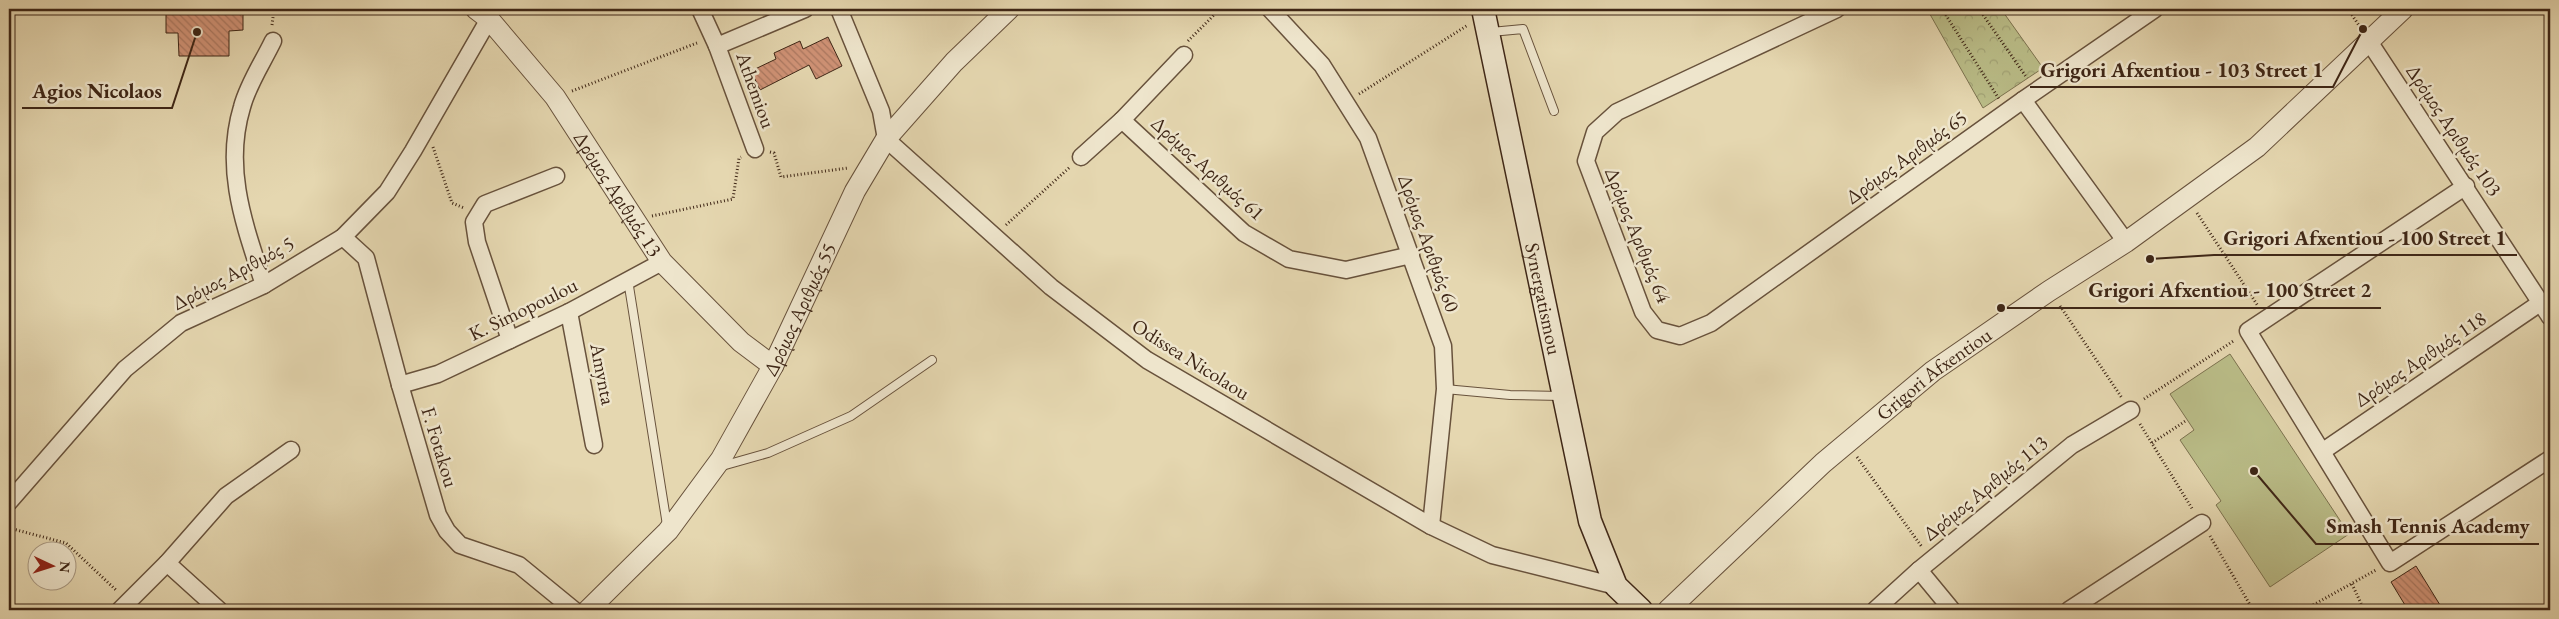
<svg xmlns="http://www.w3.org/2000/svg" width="2559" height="619" viewBox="0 0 2559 619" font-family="'EB Garamond',serif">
<defs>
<pattern id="forest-crowns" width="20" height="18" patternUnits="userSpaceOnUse" patternTransform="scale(1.25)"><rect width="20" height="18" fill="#babd88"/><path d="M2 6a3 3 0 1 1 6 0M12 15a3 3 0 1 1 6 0" fill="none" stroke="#a1a275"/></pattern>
<pattern id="building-back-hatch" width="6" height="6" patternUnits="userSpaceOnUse" patternTransform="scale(1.25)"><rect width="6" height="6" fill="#d19377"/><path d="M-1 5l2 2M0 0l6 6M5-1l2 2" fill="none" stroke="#ab7861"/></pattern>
</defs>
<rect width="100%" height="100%" fill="#e5d7b0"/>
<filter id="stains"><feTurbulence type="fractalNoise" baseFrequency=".004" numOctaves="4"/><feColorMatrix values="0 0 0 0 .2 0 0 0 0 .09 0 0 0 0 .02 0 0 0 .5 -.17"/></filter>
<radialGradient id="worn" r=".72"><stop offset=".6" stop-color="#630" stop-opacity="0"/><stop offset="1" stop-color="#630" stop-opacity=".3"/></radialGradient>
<polygon fill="url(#forest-crowns)" stroke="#7c724f" points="1927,9 2001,9 2043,68 1983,108"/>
<polygon fill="#babd88" stroke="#7c724f" points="2230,354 2349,534 2270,587 2216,505 2221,501 2180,440 2194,430 2170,394"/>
<g fill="url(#building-back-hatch)" stroke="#3e2616">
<polygon points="166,9 243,9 243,30 229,31 229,56 179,56 178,33 166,33"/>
<polygon points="828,37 842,66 816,79 809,65 760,90 751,71 776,59 774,53 800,41 803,49"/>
<polygon points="2416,566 2440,605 2431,610 2408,610 2391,582"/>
</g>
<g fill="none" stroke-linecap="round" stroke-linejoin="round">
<g stroke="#68523c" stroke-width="10">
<g id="service">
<polyline points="1491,32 1523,29 1554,111"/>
<polyline points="628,280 667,525"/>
<polyline points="1445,389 1510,395 1561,396"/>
<polyline points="722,466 768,453 851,416 932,360"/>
</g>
</g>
<g stroke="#68523c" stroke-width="19">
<g id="minor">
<polyline points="700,9 717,46 755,149"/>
<polyline points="839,9 881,111 886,139 1051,287 1147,360 1431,526 1492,555 1616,586"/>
<polyline points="1270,9 1322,65 1368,138 1443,346 1445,389 1431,526"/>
<polyline points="1837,9 1617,112 1595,132 1586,161 1643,312 1657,330 1680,336 1711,323 2023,100 2155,9"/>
<polyline points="2370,43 2550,317"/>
<polyline points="717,46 805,9"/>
<polyline points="2023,100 2126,242"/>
<polyline points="1122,120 1244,233 1289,259 1346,270 1411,255"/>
<polyline points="1081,157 1122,120 1184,55"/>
<polyline points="2466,186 2248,331 2390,563 2550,459"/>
<polyline points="343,237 366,258 400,385 438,515 447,531 460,545 519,565 574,610"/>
<path d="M264,285c-19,-59 -41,-115 -22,-178 6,-23 21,-45 31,-66"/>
<polyline points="569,312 594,445"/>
<polyline points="510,340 477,242 474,222 485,204 556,176"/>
<polyline points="400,385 438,374 569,312 662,262"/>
<polyline points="2323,451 2540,303"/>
<polyline points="9,502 125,369 181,323 264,285 343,237 387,192 413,151 489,19"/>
<polyline points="167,563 219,610"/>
<polyline points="1919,570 1952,610"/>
<polyline points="120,610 167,563 226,496 291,450"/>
<polyline points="1875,610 1919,570 2072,445 2131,410"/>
<polyline points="2069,610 2202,523"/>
</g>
</g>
<g stroke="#68523c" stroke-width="22">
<g id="tertiary">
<path id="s1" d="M476,9l13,10 66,78 107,165 79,80 32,24"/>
<path id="s2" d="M588,610l80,-79 53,-72 52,-93 82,-175 31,-52 68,-77 55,-53"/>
<path id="s3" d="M1668,610l155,-147 110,-92 116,-80 77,-49 131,-95 146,-138"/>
</g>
</g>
<g stroke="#3e2616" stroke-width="25">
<g id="secondary">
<path id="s4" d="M1483,9l107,512 26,65 25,24"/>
</g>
</g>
<g stroke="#3e2616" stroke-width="3" stroke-dasharray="1 2.5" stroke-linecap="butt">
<polyline points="1942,9 1999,99"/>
<polyline points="1979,9 2027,78"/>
<polyline points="2348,9 2360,27"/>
<polyline points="272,25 274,9"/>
<polyline points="1188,41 1220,9"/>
<polyline points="572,91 697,43"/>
<polyline points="1359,94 1468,25"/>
<polyline points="433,147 452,203 464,208"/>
<polyline points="770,152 774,153 781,177 848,168"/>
<polyline points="2197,213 2258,306"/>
<polyline points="652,216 733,199 739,158 741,157"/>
<polyline points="1006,225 1070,167"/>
<polyline points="2060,306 2122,398"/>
<polyline points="2144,399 2235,340"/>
<polyline points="2140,424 2193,510"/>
<polyline points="2152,443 2187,420"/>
<polyline points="1857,457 1922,547"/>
<polyline points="9,528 66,543 117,591"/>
<polyline points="2210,536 2253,610"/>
<polyline points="2352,584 2364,610"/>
<polyline points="2304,610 2376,570"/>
</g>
<use href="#service" stroke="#eee5cc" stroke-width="8"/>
<use href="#minor" stroke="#eee5cc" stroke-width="16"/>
<use href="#tertiary" stroke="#eee5cc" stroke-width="20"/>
<use href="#secondary" stroke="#eee5cc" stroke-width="22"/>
</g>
<g text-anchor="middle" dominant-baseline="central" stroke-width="5" stroke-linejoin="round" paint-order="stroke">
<g font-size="20" fill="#3e2616" stroke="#eee5cc">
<text transform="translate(756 90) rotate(70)">Athemiou</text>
<text transform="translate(2454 130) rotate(56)">Δρόμος Αριθμός 103</text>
<text transform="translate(1906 157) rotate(-36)">Δρόμος Αριθμός 65</text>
<text transform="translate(1208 168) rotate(42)">Δρόμος Αριθμός 61</text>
<text stroke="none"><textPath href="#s1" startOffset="234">Δρόμος Αριθμός 13</textPath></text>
<text transform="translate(1638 235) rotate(68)">Δρόμος Αριθμός 64</text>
<text transform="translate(1429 243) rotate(70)">Δρόμος Αριθμός 60</text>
<text transform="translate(233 273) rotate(-28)">Δρόμος Αριθμός 5</text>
<text stroke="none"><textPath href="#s4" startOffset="296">Synergatismou</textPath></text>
<text transform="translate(523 309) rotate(-26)">K. Simopoulou</text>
<text stroke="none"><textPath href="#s2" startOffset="371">Δρόμος Αριθμός 55</textPath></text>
<text transform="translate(1191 359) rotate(32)">Odissea Nicolaou</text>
<text transform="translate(2420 359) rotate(-34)">Δρόμος Αριθμός 118</text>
<text transform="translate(603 374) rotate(79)">Amynta</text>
<text stroke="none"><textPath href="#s3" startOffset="356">Grigori Afxentiou</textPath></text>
<text transform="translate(440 447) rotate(73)">F. Fotakou</text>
<text transform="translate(1985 488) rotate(-39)">Δρόμος Αριθμός 113</text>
</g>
</g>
<path fill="none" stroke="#3e2616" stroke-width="2" d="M2363 29L2333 87H2030M197 32L172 108H22M2150 259L2214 255H2517M2001 308L2078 308H2381M2254 471L2316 544H2539"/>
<g fill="#3e2616" stroke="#eee5cc" stroke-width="2">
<circle cx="2363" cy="29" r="5"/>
<circle cx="197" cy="32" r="5"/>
<circle cx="2150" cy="259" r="5"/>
<circle cx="2001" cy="308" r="5"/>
<circle cx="2254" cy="471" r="5"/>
</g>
<g font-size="21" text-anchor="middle" font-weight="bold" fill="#3e2616" stroke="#eee5cc" stroke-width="5" stroke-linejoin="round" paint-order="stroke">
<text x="2182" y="77">Grigori Afxentiou - 103 Street 1</text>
<text x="97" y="98">Agios Nicolaos</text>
<text x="2365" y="245">Grigori Afxentiou - 100 Street 1</text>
<text x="2230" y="297">Grigori Afxentiou - 100 Street 2</text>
<text x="2428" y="533">Smash Tennis Academy</text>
</g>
<rect width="2559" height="619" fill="none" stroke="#e5d7b0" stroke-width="30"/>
<rect x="10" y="10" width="2539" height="599" fill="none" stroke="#3e2616" stroke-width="2.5"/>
<rect x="15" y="15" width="2529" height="589" fill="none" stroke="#3e2616"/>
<g transform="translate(52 566) rotate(94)"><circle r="24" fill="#eee5cc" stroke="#a89983"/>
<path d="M0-4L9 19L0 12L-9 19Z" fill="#8f2418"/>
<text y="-8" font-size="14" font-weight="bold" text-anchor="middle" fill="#3e2616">N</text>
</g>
<rect width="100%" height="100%" filter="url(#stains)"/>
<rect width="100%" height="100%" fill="url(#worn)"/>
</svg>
